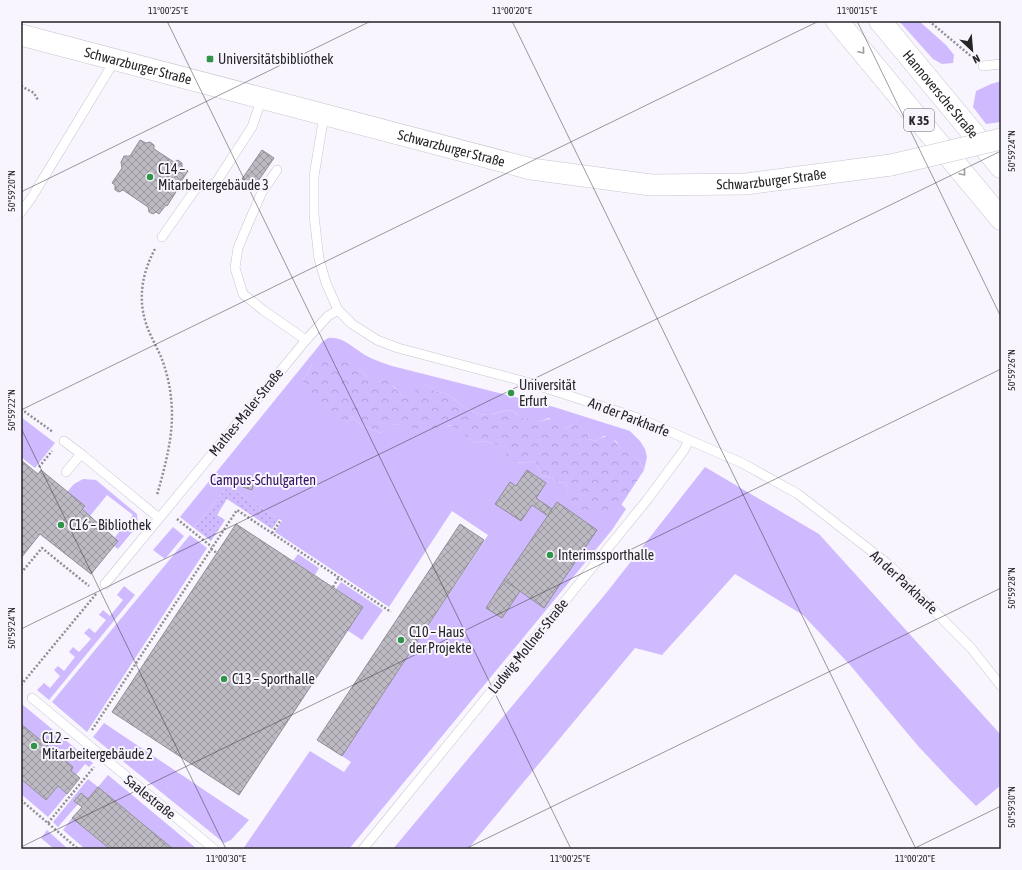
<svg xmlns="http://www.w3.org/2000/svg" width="1022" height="870" viewBox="0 0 1022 870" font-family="'Asap Condensed',sans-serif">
<defs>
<pattern id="forest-crowns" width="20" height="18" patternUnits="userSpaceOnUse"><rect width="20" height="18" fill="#cfbaff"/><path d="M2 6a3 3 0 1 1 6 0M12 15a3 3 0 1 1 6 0" fill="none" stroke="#b2a0db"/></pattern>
<pattern id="park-dots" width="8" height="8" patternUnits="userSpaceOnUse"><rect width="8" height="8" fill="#cfbaff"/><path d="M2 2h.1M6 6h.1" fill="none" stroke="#b2a0db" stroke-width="1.8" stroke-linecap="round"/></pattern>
<pattern id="building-cross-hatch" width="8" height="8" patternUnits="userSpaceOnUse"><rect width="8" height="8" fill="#bdbac3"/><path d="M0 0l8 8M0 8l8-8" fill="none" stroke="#99979e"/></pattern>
</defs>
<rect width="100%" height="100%" fill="#f8f5fe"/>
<g fill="#cfbaff">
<polygon points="899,21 919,21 946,45 954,55 953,63 942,64 933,59"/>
<polygon points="1001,81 1001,122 986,124 973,107 976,91 991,84"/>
<path d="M328,338c15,-2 25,10 37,17 9,5 18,8 27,11l162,41 76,24 10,10 5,8 2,8 -3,13 -5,-10 -19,-12 -4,-7 -12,-5 -8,5 -7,-2 -1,-7 -14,-7 -8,3 -17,-10 -10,4 -6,-4c-17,4 -11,-4 -22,-7 -7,-2 -15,3 -21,4 -9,1 -22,-5 -29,-10 -4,-3 -8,-8 -12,-10 -10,-4 -13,-2 -23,-10l-13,11h-11l-8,-10 -27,-8 -5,-7 -23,-4 -7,-4 -20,1 -4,8 -5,7 44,43 5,-6 9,9 20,8 12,-9c6,1 10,0 16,0 16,0 25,6 43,1l23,18 9,-2 24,7 -1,9 2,5 20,1 6,-2 7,15 10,2 8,5 6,-1 2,11 10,16 22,2 18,-1 3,-6 5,5 -14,21 -263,319h-106l67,-98 34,21 7,-10 -9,-6 146,-221 -36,-24 -63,96 -114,-75 7,-11 -54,-35 -34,42 -14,-11 142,-175z"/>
<polygon points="21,417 55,443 35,468 21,457"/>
<polygon points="705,467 819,534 1001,735 1000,786 976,806 951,781 919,747 850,665 803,615 735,574 662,655 635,648 468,849 393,849 607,592"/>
<polygon points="83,479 96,480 137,514 138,525 118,549 114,546 118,541 115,537 133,515 107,495 90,516 82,509 67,492 74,484"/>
<polygon points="173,527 184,536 165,559 153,550"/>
<polygon points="190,535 207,548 87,732 52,702"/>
<polygon points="298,554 319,568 315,575 293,561"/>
<polygon points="341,582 383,610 362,640 347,630 363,607 336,589"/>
<polygon points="124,586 135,595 49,700 37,690 44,683 50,688 60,676 54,670 58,666 64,671 75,657 69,652 73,647 79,652 91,639 84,633 89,628 95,633 106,620 99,615 103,610 110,616 123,600 117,595"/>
<polygon points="23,705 93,763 89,767 85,764 76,775 71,771 73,767 21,724 21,707"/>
<polygon points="104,723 249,820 231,840 224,843 93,737"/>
<polygon points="108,775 197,849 173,849 98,787 88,799 81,793 78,804 58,827 53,822 88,779 98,787"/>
<polygon points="21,779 46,800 58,786 67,794 48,817 21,794"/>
<polygon points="72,818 110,849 85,849 63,830"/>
<polygon points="47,830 68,849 54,849 41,838"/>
</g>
<path fill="url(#forest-crowns)" d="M327,356l5,7 7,4 4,-5h8l4,7 7,2 5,7c16,-4 26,6 35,18h11l3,-9 10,-2c10,8 13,6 23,10 4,2 8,7 12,10 7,5 20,11 29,10 7,-1 14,-6 21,-4 11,3 5,11 22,6l6,5c14,-5 17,-4 27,6l8,-3h10l4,7 1,7 7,2c12,-8 17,-4 24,7l10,1 2,6 7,5 5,10 -26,40 -8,5 -10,-4 -6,5 -12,1 -4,-8h-10l-5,-8 5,-8 -2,-11 -6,1 -8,-5 -10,-2 -7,-15 -6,2 -20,-1 -3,-5 1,-9 -23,-7 -9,2 -24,-18 -10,3 -11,-1 -6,6 -9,-1 -5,-8 -9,1 -8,-1 -4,5 -8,4 -20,-8 -9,-9 -5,6 -41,-28 -3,-15 5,-7 4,-8 7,-1z"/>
<polygon fill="url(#park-dots)" points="228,486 279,519 272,529 227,499 217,515 225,520 211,541 194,528"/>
<g fill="url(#building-cross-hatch)" stroke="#908e96">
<polygon points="140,140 146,143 150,142 154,145 154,149 174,162 178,160 182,163 182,167 188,171 180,183 181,184 167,206 166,205 159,214 156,212 153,214 149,212 148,207 123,190 119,192 115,190 115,185 112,183 122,168 121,162 124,156 130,156"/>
<polygon points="262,150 274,158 254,187 242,179"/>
<polygon points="21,460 38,474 41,470 85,506 82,509 118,541 91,574 40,534 21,558"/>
<polygon points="527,470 546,483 536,498 552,509 548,516 532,505 521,521 495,504 510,482 516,486"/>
<polygon points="242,478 254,481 252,490 240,486"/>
<polygon points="557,502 597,530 544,608 504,580"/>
<polygon points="236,524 363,607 239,795 112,712"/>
<polygon points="460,524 484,540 342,756 317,740"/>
<polygon points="504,580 520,591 502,618 486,608"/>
<polygon points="21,724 73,767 71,771 80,778 67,794 58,786 46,800 21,779"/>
<polygon points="98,787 173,849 110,849 72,818 82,807 74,801 81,793 88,799"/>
</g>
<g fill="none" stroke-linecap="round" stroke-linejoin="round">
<g stroke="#c7c5ce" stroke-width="10">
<g id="service">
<polyline points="983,66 1001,64"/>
<polyline points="324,115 314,176 314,215 319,259 326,283 338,310 352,324 377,340 398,348 530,383 638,418 742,463 798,494 888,564 971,648 1001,686"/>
<polyline points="277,170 262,192 248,224 238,248 235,268 243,294 263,310 306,340"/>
<polyline points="21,212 32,197 115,60"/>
<polyline points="162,237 197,187 215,184 252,127 262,98"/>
<polyline points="64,441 81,454"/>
<polyline points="66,472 81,454 159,518"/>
<polyline points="105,584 306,340 328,316 338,310"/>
<polyline points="32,698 214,849"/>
<polyline points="363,849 647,500 684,450 689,440"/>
</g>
</g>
<g stroke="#c7c5ce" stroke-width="22">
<g id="tertiary">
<path id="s1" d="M21,35l510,134 120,16 95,-1 145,-19"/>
</g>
</g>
<g stroke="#c7c5ce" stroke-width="23">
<g id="trunk">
<polyline points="837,21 1001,219"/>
<path id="s2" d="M880,21l121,146"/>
</g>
</g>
<g stroke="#908e94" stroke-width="2.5" stroke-dasharray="2 2" stroke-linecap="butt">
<polyline points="929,21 972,57"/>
<polyline points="21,86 34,93 38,100"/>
<polyline points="234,183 246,191"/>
<path d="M155,249c-12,22 -17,47 -10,71 4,15 13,28 18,42 4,12 7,24 8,36 4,33 -5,65 -14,97"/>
<polyline points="21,409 53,432"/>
<polyline points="39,467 52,451"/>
<polyline points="177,519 212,547"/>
<polyline points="272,533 281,520"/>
<polyline points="211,549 217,553"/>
<polyline points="21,573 42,548 89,586"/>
<polyline points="333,587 339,577"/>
<polyline points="21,685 96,594"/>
<polyline points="92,730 237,510 391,612"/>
<polyline points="21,800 78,849"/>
<polyline points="48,823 94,767"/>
</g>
<use href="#service" stroke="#fff" stroke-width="9"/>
<use href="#tertiary" stroke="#fff" stroke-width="21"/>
<use href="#trunk" stroke="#fff" stroke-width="22"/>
<g stroke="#c7c5ce" stroke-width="22" stroke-linecap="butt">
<polyline id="tertiary-bridge" points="891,165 1001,139"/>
</g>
<use href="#tertiary-bridge" stroke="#fff" stroke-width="21"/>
</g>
<defs><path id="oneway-chevron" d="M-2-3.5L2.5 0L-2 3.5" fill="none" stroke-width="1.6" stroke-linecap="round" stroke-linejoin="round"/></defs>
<g stroke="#9d9d9e">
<use href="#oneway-chevron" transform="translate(862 51) rotate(50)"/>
<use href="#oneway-chevron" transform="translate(963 173) rotate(50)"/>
</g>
<path fill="none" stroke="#262528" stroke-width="1" stroke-opacity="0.45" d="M167,21l404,828M512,21l404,828M857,21l144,296M21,192l350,-171M21,410l798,-389M21,428l205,421M21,629l980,-478M21,847l980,-478M465,849l536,-261M913,849l88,-43"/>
<g fill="#309449" stroke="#f8f5fe" stroke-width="1.5">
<rect x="206" y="55" width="8" height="8" rx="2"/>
<circle cx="150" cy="177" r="4"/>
<circle cx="511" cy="393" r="4"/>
<circle cx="61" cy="525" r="4"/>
<circle cx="550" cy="555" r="4"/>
<circle cx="401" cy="640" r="4"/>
<circle cx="224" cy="679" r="4"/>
<circle cx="34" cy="746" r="4"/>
</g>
<g text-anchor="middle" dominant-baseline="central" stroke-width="4" stroke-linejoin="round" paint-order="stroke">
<rect fill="#f8f5fe" stroke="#656368" stroke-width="1" x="904" y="109" width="30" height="22" rx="3"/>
<g font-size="13" font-weight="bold" fill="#262528">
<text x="919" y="120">K 35</text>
</g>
<g font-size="14" fill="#262528" stroke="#f8f5fe" text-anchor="start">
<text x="218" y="59">Universitätsbibliothek</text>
<text x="158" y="169">C14 –<tspan x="158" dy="16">Mitarbeitergebäude 3</tspan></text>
<text x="519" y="385">Universität<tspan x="519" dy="16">Erfurt</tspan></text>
<text x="69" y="525">C16 – Bibliothek</text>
<text x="558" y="555">Interimssporthalle</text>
<text x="409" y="632">C10 – Haus<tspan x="409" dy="16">der Projekte</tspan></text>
<text x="232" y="679">C13 – Sporthalle</text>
<text x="42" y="738">C12 –<tspan x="42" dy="16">Mitarbeitergebäude 2</tspan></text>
</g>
<g font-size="14" fill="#262528" stroke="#f8f5fe">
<text stroke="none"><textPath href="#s1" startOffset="121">Schwarzburger Straße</textPath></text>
<text stroke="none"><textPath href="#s2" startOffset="95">Hannoversche Straße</textPath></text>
<text stroke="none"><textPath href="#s1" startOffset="445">Schwarzburger Straße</textPath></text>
<text stroke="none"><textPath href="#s1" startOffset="769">Schwarzburger Straße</textPath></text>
<text transform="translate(246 412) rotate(-51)">Mathes-Maler-Straße</text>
<text transform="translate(629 417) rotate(21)">An der Parkharfe</text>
<text transform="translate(904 582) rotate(43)">An der Parkharfe</text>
<text transform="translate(528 646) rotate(-51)">Ludwig-Mollner-Straße</text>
<text transform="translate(150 797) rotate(39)">Saalestraße</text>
</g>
<g font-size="14" fill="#33105e" stroke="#f8f5fe">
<text x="263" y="480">Campus-Schulgarten</text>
</g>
</g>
<rect width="1022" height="870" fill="none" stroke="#f8f5fe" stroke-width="44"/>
<g transform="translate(972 50) rotate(154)" stroke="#f8f5fe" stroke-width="3" paint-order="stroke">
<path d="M0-3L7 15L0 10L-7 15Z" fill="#262528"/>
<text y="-6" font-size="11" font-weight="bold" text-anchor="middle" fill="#262528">N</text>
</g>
<rect x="22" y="22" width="978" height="826" fill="none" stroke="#262528" stroke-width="1.5"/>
<g font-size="10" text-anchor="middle" fill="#262528">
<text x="168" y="14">11°00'25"E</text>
<text x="512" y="14">11°00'20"E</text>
<text x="857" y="14">11°00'15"E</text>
<text transform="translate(1011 151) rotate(-90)" y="4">50°59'24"N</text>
<text transform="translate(11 191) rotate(-90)" y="4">50°59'20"N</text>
<text transform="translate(1011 370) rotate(-90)" y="4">50°59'26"N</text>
<text transform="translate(11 410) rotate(-90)" y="4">50°59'22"N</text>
<text transform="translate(1011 588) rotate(-90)" y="4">50°59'28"N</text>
<text transform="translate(11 628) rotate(-90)" y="4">50°59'24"N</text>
<text transform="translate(1011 807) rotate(-90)" y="4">50°59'30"N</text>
<text x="226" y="862">11°00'30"E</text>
<text x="570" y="862">11°00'25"E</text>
<text x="915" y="862">11°00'20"E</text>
</g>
</svg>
